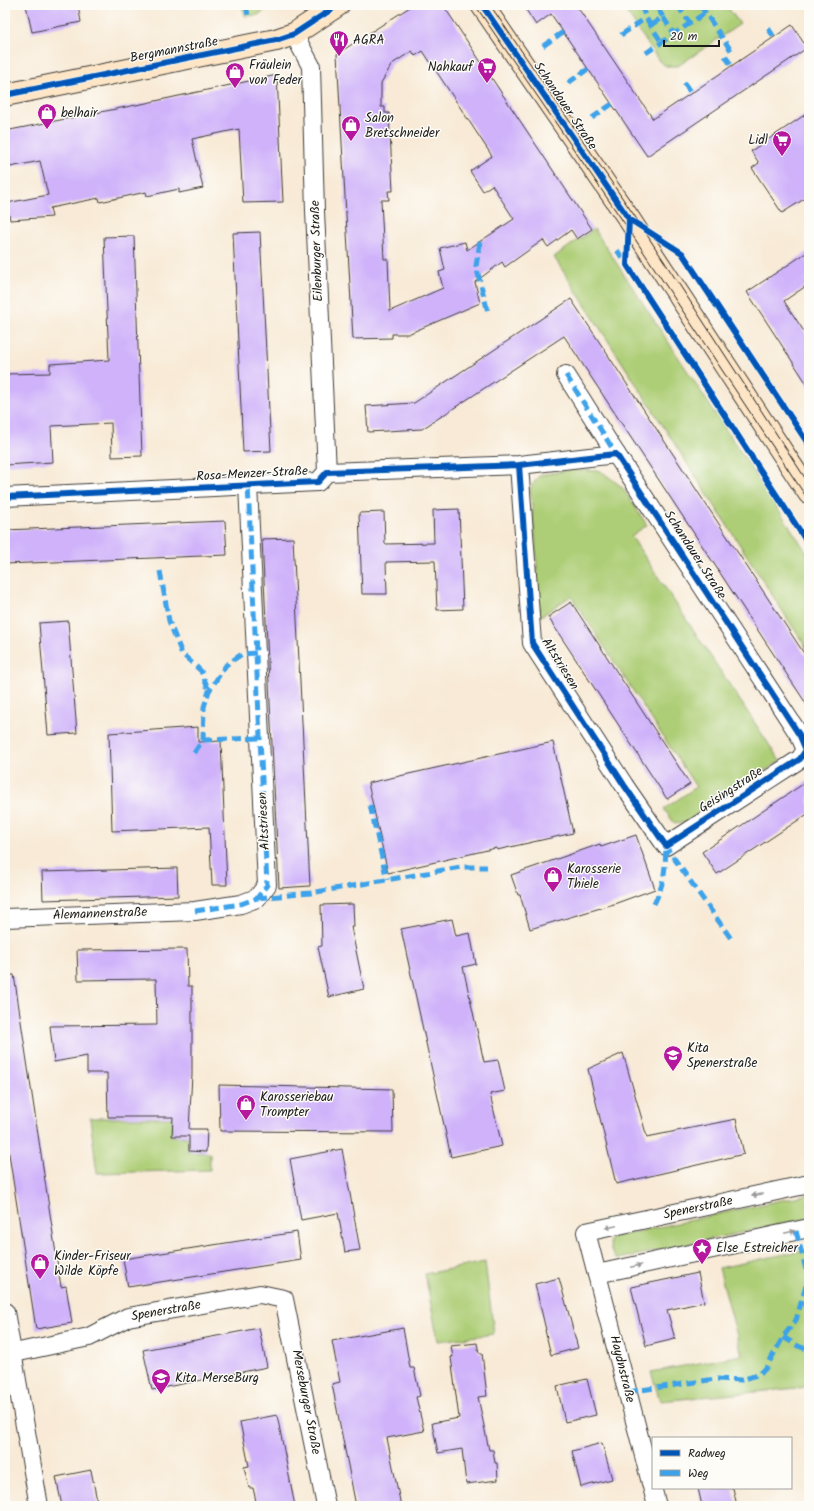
<svg xmlns="http://www.w3.org/2000/svg" width="814" height="1511" viewBox="0 0 814 1511" font-family="Kalam,sans-serif">
<rect width="100%" height="100%" fill="#fdfcf7"/>
<filter id="ink" filterUnits="userSpaceOnUse"><feTurbulence type="fractalNoise" baseFrequency=".025" numOctaves="2"/><feDisplacementMap in="SourceGraphic" scale="8" xChannelSelector="R" yChannelSelector="G"/><feConvolveMatrix kernelMatrix="1 2 1 2 8 2 1 2 1" color-interpolation-filters="sRGB"/></filter>
<filter id="wash" filterUnits="userSpaceOnUse"><feTurbulence type="fractalNoise" baseFrequency=".012" numOctaves="4" result="noise"/><feDisplacementMap in="SourceGraphic" scale="16" xChannelSelector="R" yChannelSelector="G"/><feGaussianBlur stdDeviation="0.9" result="paint"/><feColorMatrix in="noise" values="0 0 0 0 0 0 0 0 0 0 0 0 0 0 0 0 0 1.4 0 .05"/><feComposite in="paint" operator="in"/></filter>
<g filter="url(#wash)">
<rect width="100%" height="100%" fill="#f8ead6"/>
<g fill="#adce76" stroke="#647549">
<polygon points="242,5 273,5 258,15 245,16"/>
<polygon points="622,5 726,5 740,24 678,66 666,66 659,61"/>
<polygon points="594,229 809,556 809,652 554,257"/>
<polygon points="569,470 601,471 622,487 647,525 631,536 780,761 686,822 675,824 664,809 696,787 571,596 540,617 535,536 530,488 540,475"/>
<polygon points="90,1118 172,1118 172,1136 188,1137 188,1152 210,1153 210,1170 97,1173"/>
<path d="M809,1194v24l-190,41c-8,-1 -9,-12 -9,-19l4,-3z"/>
<polygon points="809,1249 809,1391 808,1387 660,1401 651,1372 742,1355 719,1268"/>
<polygon points="485,1262 494,1334 438,1341 425,1274"/>
</g>
<g id="blocks">
<g fill="#cfb2fa" fill-rule="evenodd">
<polygon points="26,5 78,5 81,22 32,32"/>
<path d="M413,5h30l149,224 -15,10 -6,-9 -23,17 -5,-7 -38,27 -3,-5 -27,20 5,21 -72,31h-16v4l-39,1 -16,-285zM412,51l3,5 8,-5 69,105 -22,15 13,20 9,-6 22,34 -47,31 -2,-8 -25,6 5,22 -6,2 4,16 -53,23 -2,-52h-4l-3,-59h8l-1,-9h5l-4,-78h-4v-6h-4v-24l11,-19z"/>
<polygon points="523,5 576,5 653,119 792,25 807,48 647,156 551,14 536,25"/>
<polygon points="277,75 283,202 243,203 239,129 192,139 203,188 179,193 179,189 147,196 146,192 100,202 99,198 50,208 52,217 10,220 7,203 48,195 40,161 5,168 5,131 146,103"/>
<polygon points="809,112 809,196 782,213 752,168 759,163 751,151"/>
<polygon points="260,232 271,451 243,452 233,233"/>
<polygon points="134,236 142,456 112,457 111,423 51,426 53,462 5,465 5,374 50,373 50,364 109,360 104,237"/>
<polygon points="809,251 809,284 784,301 809,339 809,387 747,292"/>
<polygon points="571,299 809,661 809,708 564,336 422,429 368,432 366,406 414,403"/>
<polygon points="459,509 463,609 437,610 435,561 386,562 387,594 362,594 359,513 384,512 385,544 434,543 433,510"/>
<polygon points="225,521 227,555 5,564 5,530"/>
<polygon points="293,538 310,886 279,888 262,539"/>
<polygon points="571,602 690,784 667,799 548,617"/>
<polygon points="68,621 77,733 48,735 39,623"/>
<polygon points="198,727 198,742 221,741 227,885 212,885 209,827 112,831 109,733"/>
<polygon points="553,742 573,833 497,850 496,848 388,873 368,783"/>
<polygon points="809,780 809,813 717,874 702,852"/>
<polygon points="636,835 655,889 614,904 530,929 520,895 518,895 511,875 600,844 601,847"/>
<polygon points="177,868 178,896 43,900 42,872"/>
<polygon points="353,904 354,927 351,927 364,989 329,997 318,947 322,946 321,905"/>
<polygon points="452,919 456,936 470,933 476,964 463,967 484,1062 498,1060 505,1091 490,1094 502,1146 451,1157 401,929"/>
<polygon points="187,949 188,986 192,986 192,1075 189,1129 207,1129 206,1152 189,1151 189,1136 172,1136 173,1117 108,1117 107,1073 87,1073 87,1056 54,1062 50,1026 157,1025 156,979 78,980 77,950"/>
<polygon points="5,975 14,975 61,1287 66,1286 72,1323 36,1329 5,1128"/>
<polygon points="623,1053 647,1137 736,1119 744,1154 616,1184 588,1069"/>
<polygon points="219,1085 392,1089 393,1132 220,1131"/>
<polygon points="342,1149 360,1250 345,1252 338,1213 301,1220 290,1159"/>
<polygon points="297,1232 301,1260 128,1287 123,1259"/>
<polygon points="698,1273 704,1302 667,1310 675,1339 646,1346 631,1287"/>
<polygon points="559,1278 578,1348 551,1355 545,1330 546,1330 535,1284"/>
<polygon points="259,1328 267,1367 152,1390 143,1350"/>
<polygon points="403,1328 410,1368 414,1368 420,1396 416,1397 424,1431 387,1438 401,1506 356,1506 332,1384 340,1382 332,1341"/>
<polygon points="477,1343 479,1353 482,1353 487,1396 478,1397 489,1450 493,1450 495,1463 497,1463 498,1480 466,1484 462,1449 438,1453 432,1423 459,1418 451,1357 453,1357 451,1346"/>
<polygon points="587,1379 596,1415 565,1422 557,1386"/>
<polygon points="277,1415 295,1506 257,1506 253,1488 249,1488 244,1467 249,1466 240,1422"/>
<polygon points="602,1443 612,1479 581,1487 572,1451"/>
<polygon points="91,1470 98,1506 62,1506 56,1477"/>
<polygon points="698,1488 733,1488 737,1506 702,1506"/>
</g>
</g>
</g>
<g filter="url(#ink)">
<use href="#blocks" fill-opacity="0" stroke="#3d3b38" stroke-width="1"/>
<g fill="none" stroke-linecap="round" stroke-linejoin="round">
<g stroke="#3d3b38" stroke-width="20">
<g id="street">
<polyline points="294,34 311,66 315,211 327,472"/>
<polyline points="566,375 616,454"/>
<polyline points="5,497 318,482 327,472 519,465 616,454 800,736 806,750 800,759 666,846 624,785 532,643 519,465"/>
<polyline points="5,918 195,911 241,904 257,898 267,885 248,485"/>
<polyline points="597,1274 809,1228"/>
<polyline points="5,1312 39,1506"/>
<polyline points="5,1355 89,1337 128,1317 260,1294 284,1299 326,1506"/>
<polyline points="657,1506 586,1232 809,1184"/>
</g>
</g>
<g stroke="#3d3b38" stroke-width="24">
<g id="secondary">
<polyline points="482,5 629,219 809,493"/>
<polyline points="5,95 276,40 294,34 338,5"/>
</g>
</g>
<use href="#street" stroke="#fff" stroke-width="18"/>
<use href="#secondary" stroke="#fde5c5" stroke-width="22"/>
<g stroke="#1c1c1c" stroke-width="1">
<polyline points="475,5 629,230 809,501"/>
<polyline points="490,5 634,215 809,484"/>
</g>
<g stroke="#3da2ea" stroke-width="5" stroke-dasharray="10 5" stroke-linecap="butt">
<polyline points="246,5 248,15"/>
<polyline points="641,5 646,18 662,43"/>
<polyline points="677,5 690,23"/>
<polyline points="700,5 732,52"/>
<polyline points="663,17 674,34"/>
<polyline points="651,25 663,17 658,9 664,5"/>
<polyline points="768,28 774,37"/>
<polyline points="621,35 646,18"/>
<polyline points="543,46 563,32"/>
<polyline points="646,53 705,13"/>
<polyline points="725,56 732,66"/>
<polyline points="568,83 588,69"/>
<polyline points="684,83 691,93"/>
<polyline points="592,118 612,104"/>
<polyline points="480,242 476,266 488,312"/>
<polyline points="617,250 627,265"/>
<polyline points="566,375 616,454"/>
<polyline points="160,571 169,621 182,654 201,671 209,691"/>
<polyline points="203,740 260,738"/>
<polyline points="194,753 203,740 204,707 209,691 226,665 242,654 256,653"/>
<polyline points="370,805 387,880"/>
<polyline points="664,844 732,940"/>
<polyline points="257,898 311,893 461,867 487,867"/>
<path d="M654,904c11,-22 11,-34 12,-58"/>
<polyline points="195,911 241,904 257,898 267,885 248,485"/>
<polyline points="796,1231 809,1281"/>
<polyline points="783,1337 798,1346 809,1350"/>
<polyline points="628,1392 716,1379 742,1380 760,1374 766,1368 783,1337 796,1320 808,1279"/>
</g>
<g stroke="#fdfcf7" stroke-width="8">
<g id="cycleway">
<polyline points="482,5 629,219 682,253 809,445"/>
<polyline points="5,95 276,40 294,34 338,5"/>
<polyline points="629,219 627,265 809,545"/>
<polyline points="5,497 318,482 327,472 519,465 616,454 800,736 806,750 800,759 666,846 624,785 532,643 519,465"/>
</g>
</g>
<use href="#cycleway" stroke="#0057b8" stroke-width="6"/>
</g>
<defs><path id="oneway-solid" d="M-6-.8H1V-3.2L6.5 0L1 3.2V.8H-6Z"/></defs>
<g fill="#999">
<use href="#oneway-solid" transform="translate(757 1195) rotate(168)"/>
<use href="#oneway-solid" transform="translate(611 1227) rotate(168)"/>
<use href="#oneway-solid" transform="translate(790 1232) rotate(-12)"/>
<use href="#oneway-solid" transform="translate(636 1266) rotate(-12)"/>
</g>
</g>
<defs>
<g id="restaurant-pin" transform="scale(1)"><path d="M0 17L-7.5 6A9.5 9.5 0 1 1 7.5 6Z" fill="#b5179e" stroke="#fdfcf7"/><path d="M-5-6h1v4h1v-4h1v4h1v-4h1v5L-1.5 .5V6h-2V.5L-5-1ZM5-6V6H3V1.5H1.5Q1.5-4 5-6Z" fill="#fff"/></g>
<g id="supermarket-pin" transform="scale(1)"><path d="M0 17L-7.5 6A9.5 9.5 0 1 1 7.5 6Z" fill="#b5179e" stroke="#fdfcf7"/><path d="M-6-5.5h2.5l.6 2H6L4.5 2H-2.5L-4.4-4H-6ZM-1.5 3.2a1.3 1.3 0 1 0 .1 0ZM3 3.2a1.3 1.3 0 1 0 .1 0Z" fill="#fff"/></g>
<g id="shop-pin" transform="scale(1)"><path d="M0 17L-7.5 6A9.5 9.5 0 1 1 7.5 6Z" fill="#b5179e" stroke="#fdfcf7"/><path d="M-5-2.5h2.3a2.7 3.5 0 0 1 5.4 0H5L5.5 6h-11ZM-1.5-2.5h3a1.5 2.3 0 0 0-3 0Z" fill="#fff"/></g>
<g id="school-pin" transform="scale(1)"><path d="M0 17L-7.5 6A9.5 9.5 0 1 1 7.5 6Z" fill="#b5179e" stroke="#fdfcf7"/><path d="M0-5L7-2L0 1L-7-2ZM-4 1L0 2.5L4 1V4Q0 6-4 4Z" fill="#fff"/></g>
<g id="sight-pin" transform="scale(1)"><path d="M0 17L-7.5 6A9.5 9.5 0 1 1 7.5 6Z" fill="#b5179e" stroke="#fdfcf7"/><path d="M0-6L1.8-2.2L6-1.7L2.9 1.2L3.7 5.4L0 3.3L-3.7 5.4L-2.9 1.2L-6-1.7L-1.8-2.2Z" fill="#fff"/></g>
</defs>
<g fill-rule="evenodd">
<use href="#restaurant-pin" x="339" y="40"/>
<use href="#supermarket-pin" x="487" y="67"/>
<use href="#shop-pin" x="235" y="72"/>
<use href="#shop-pin" x="47" y="113"/>
<use href="#shop-pin" x="351" y="125"/>
<use href="#supermarket-pin" x="782" y="140"/>
<use href="#shop-pin" x="553" y="876"/>
<use href="#school-pin" x="673" y="1055"/>
<use href="#shop-pin" x="246" y="1104"/>
<use href="#sight-pin" x="702" y="1248"/>
<use href="#shop-pin" x="40" y="1263"/>
<use href="#school-pin" x="161" y="1378"/>
</g>
<g text-anchor="middle" dominant-baseline="central" stroke-width="3" stroke-linejoin="round" paint-order="stroke">
<g font-size="13" fill="#1c1c1c" stroke="#fdfcf7" text-anchor="start">
<text x="353" y="40">AGRA</text>
<text x="249" y="65">Fräulein<tspan x="249" dy="15">von Feder</tspan></text>
<text x="473" y="67" text-anchor="end">Nahkauf</text>
<text x="61" y="113">belhair</text>
<text x="365" y="118">Salon<tspan x="365" dy="15">Bretschneider</tspan></text>
<text x="768" y="140" text-anchor="end">Lidl</text>
<text x="567" y="869">Karosserie<tspan x="567" dy="15">Thiele</tspan></text>
<text x="687" y="1048">Kita<tspan x="687" dy="15">Spenerstraße</tspan></text>
<text x="260" y="1097">Karosseriebau<tspan x="260" dy="15">Trompter</tspan></text>
<text x="716" y="1248">Else Estreicher</text>
<text x="54" y="1256">Kinder-Friseur<tspan x="54" dy="15">Wilde Köpfe</tspan></text>
<text x="175" y="1378">Kita MerseBurg</text>
</g>
<g font-size="13" fill="#1c1c1c" stroke="#fdfcf7">
<text transform="translate(174 50) rotate(-11)">Bergmannstraße</text>
<text transform="translate(565 106) rotate(56)">Schandauer Straße</text>
<text transform="translate(317 251) rotate(-92)">Eilenburger Straße</text>
<text transform="translate(252 474) rotate(-3)">Rosa-Menzer-Straße</text>
<text transform="translate(695 555) rotate(57)">Schandauer Straße</text>
<text transform="translate(560 664) rotate(58)">Altstriesen</text>
<text transform="translate(731 790) rotate(-33)">Geisingstraße</text>
<text transform="translate(264 821) rotate(-93)">Altstriesen</text>
<text transform="translate(100 914) rotate(-2)">Alemannenstraße</text>
<text transform="translate(698 1208) rotate(-12)">Spenerstraße</text>
<text transform="translate(166 1311) rotate(-10)">Spenerstraße</text>
<text transform="translate(622 1369) rotate(76)">Haydnstraße</text>
<text transform="translate(306 1402) rotate(79)">Merseburger Straße</text>
</g>
</g>
<rect width="814" height="1511" fill="none" stroke="#fdfcf7" stroke-width="20"/>
<rect x="652" y="1437" width="140" height="52" fill="#fdfcf7" stroke="#a3a29f"/>
<rect x="660" y="1450" width="20" height="6" fill="#0057b8" stroke="#a3a29f"/>
<text x="688" y="1457" font-size="12" fill="#1c1c1c">Radweg</text>
<rect x="660" y="1470" width="20" height="6" fill="#3da2ea" stroke="#a3a29f"/>
<text x="688" y="1477" font-size="12" fill="#1c1c1c">Weg</text>
<path d="M664 40v6h55v-6" fill="none" stroke="#1c1c1c" stroke-width="2"/>
<text x="670" y="40" font-size="12" fill="#1c1c1c" stroke="#fdfcf7" stroke-width="3" paint-order="stroke">20 m</text>
</svg>
